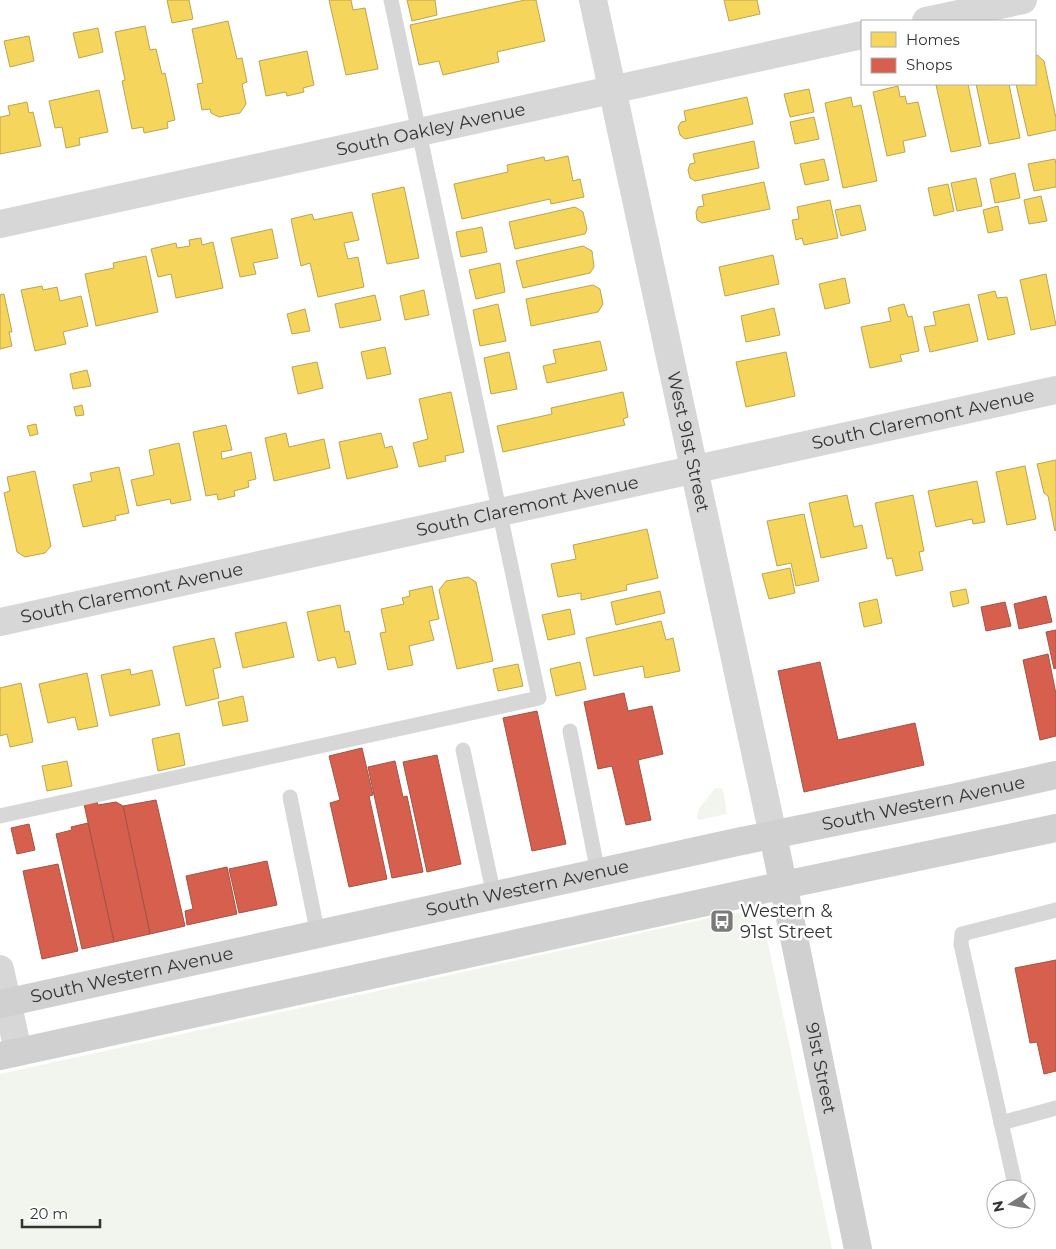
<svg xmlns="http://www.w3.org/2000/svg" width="1056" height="1249" viewBox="0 0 1056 1249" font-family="Montserrat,sans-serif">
<rect width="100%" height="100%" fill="#fff"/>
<g fill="#f1f5ed">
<polygon points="715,788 719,788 723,789 727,814 699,820 697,817 698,810"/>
<path d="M737,913c4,1 9,1 13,2 11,5 15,18 18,28l64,306h-832v-175l723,-159z"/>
</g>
<g fill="#f6d55c" stroke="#bca450">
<polygon points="167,0 189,0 193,19 172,23"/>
<polygon points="329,0 351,0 353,10 365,8 378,69 346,75"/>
<polygon points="407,0 435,0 437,15 412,21"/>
<polygon points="525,0 536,0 545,41 497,52 499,62 443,75 439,61 419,65 410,25"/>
<polygon points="724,0 757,0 760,14 729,21"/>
<polygon points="228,21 237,59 242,58 247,82 242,84 246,104 240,113 219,117 211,113 210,109 202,110 197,84 203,83 192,29"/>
<polygon points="145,26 150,50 156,49 162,74 165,73 175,120 167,122 168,128 144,133 143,127 132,129 122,81 125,80 115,32"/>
<polygon points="98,28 103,52 79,58 73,33"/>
<polygon points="29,36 34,61 10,67 4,41"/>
<polygon points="307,51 314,85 303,88 304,92 287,96 286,92 266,96 259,61"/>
<polygon points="1037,55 1044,61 1056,118 1056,130 1028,136 1016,84 1035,84 1035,56"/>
<polygon points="940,84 968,84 981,146 951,152 936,85"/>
<polygon points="976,84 1009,84 1020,138 989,144"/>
<polygon points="898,86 900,97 905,96 907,104 918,102 926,136 903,141 905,152 887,156 873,92"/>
<polygon points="809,89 814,112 790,117 784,94"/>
<polygon points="99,90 108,132 79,138 80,145 66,148 62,127 55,128 49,101"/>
<polygon points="747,97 753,124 685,139 680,135 678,127 681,122 686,121 684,111"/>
<polygon points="851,97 853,107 861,105 877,181 843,188 825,103"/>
<polygon points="27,102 29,113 33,112 41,146 0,154 0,117 10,115 8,106"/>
<polygon points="814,117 819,139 795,144 790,122"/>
<polygon points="754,141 759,168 695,181 690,178 688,170 690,164 695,163 693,154"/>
<polygon points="568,156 573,181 580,179 584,197 551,204 550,199 462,219 454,184 508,172 507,165 544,157 545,161"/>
<polygon points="824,159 829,180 805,185 800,164"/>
<polygon points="1055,159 1056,164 1056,187 1034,191 1028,164"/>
<polygon points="1015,173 1020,198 995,203 990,179"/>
<polygon points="976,178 982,206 957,211 951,183"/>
<polygon points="764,182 770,209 702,223 697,220 696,212 698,207 704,206 702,195"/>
<polygon points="948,184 954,211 934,216 928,188"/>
<polygon points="404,187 419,258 387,264 372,194"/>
<polygon points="1041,196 1047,221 1029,224 1024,200"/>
<polygon points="830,200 838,238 804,245 802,238 796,240 792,220 799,219 797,207"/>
<polygon points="860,205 866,230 841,236 835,210"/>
<polygon points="998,206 1003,230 988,233 983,210"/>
<polygon points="575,207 583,212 587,229 585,234 515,249 509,222"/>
<polygon points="352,212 359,240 344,243 348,259 358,257 364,287 318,297 310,263 301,266 291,219 312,214 314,220"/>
<polygon points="482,227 487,252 461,257 456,232"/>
<polygon points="272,229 278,258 253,263 256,274 240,277 231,238"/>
<polygon points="201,238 202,245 213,242 223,288 176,298 171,274 158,277 151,249 176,243 177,248 190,246 189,240"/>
<polygon points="583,246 592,251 594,267 590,273 523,288 516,261"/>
<polygon points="773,255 779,284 725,296 719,267"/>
<polygon points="146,256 158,312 96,326 85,274 114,268 113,263"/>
<polygon points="500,263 505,292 476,299 469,270"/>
<polygon points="1046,274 1056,325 1031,330 1020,280"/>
<polygon points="845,278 850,303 825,309 819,284"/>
<polygon points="593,285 600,289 603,304 598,312 531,326 526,299"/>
<polygon points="42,286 43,290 57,287 60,301 81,296 88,326 63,332 66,344 35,351 21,290"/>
<polygon points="424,290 429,315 405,320 400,296"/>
<polygon points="995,291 997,298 1007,297 1015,334 988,340 978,295"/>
<polygon points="4,294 12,332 9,332 12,346 0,349 0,295"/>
<polygon points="375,295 381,320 340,328 335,304"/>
<polygon points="498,304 506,341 480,346 473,310"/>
<polygon points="904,304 908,317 912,316 919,351 900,355 902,361 870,368 861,327 891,321 888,308"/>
<polygon points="969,304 978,341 930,352 924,327 936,325 933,312"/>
<polygon points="774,308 780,335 746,342 741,316"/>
<polygon points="305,309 310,331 292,334 287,314"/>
<polygon points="600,341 607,370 547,383 543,366 556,363 553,350"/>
<polygon points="385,347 391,374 367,379 361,352"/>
<polygon points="509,352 517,389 491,394 484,358"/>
<polygon points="786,352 795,396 746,407 736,362"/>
<polygon points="317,362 323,388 298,394 292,367"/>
<polygon points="87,370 91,386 73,389 70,374"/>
<polygon points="451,392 464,452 445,456 446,461 419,467 413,443 428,439 419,399"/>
<polygon points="623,392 628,417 623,419 625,425 503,452 497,426 552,414 551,408"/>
<polygon points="82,405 84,415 76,416 74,407"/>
<polygon points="36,424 38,434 30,436 27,426"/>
<polygon points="226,425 232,450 221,452 222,459 251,452 256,479 248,481 249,487 234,491 235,496 218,500 217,494 206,496 193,432"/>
<polygon points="286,433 289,447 324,439 330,468 274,481 265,438"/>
<polygon points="381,433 385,448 392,446 398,467 347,479 339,442"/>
<polygon points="179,443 191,500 171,504 170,499 137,506 131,480 154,475 149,450"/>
<polygon points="1056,460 1056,530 1055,531 1048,496 1044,493 1037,464"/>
<polygon points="1025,466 1036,519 1007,525 996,472"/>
<polygon points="119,467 129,513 115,516 116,520 83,527 73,485 92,481 90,473"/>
<polygon points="35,471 51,546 45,553 25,557 17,552 4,493 10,491 7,477"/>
<polygon points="977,481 985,522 973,524 972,519 936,527 928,491"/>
<polygon points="847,495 854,527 862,525 867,548 821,558 809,503"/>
<polygon points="913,495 924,551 919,552 923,570 896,576 892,558 887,559 875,503"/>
<polygon points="804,514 819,581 796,586 791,563 777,566 767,521"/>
<polygon points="647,529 658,578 626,585 627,590 581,600 581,593 558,597 551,564 576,559 573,545"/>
<polygon points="790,568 795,593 769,599 762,574"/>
<polygon points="468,577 476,582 493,661 457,669 439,590 446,581"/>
<polygon points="432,586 439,619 429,621 434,640 409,646 413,665 388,670 380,633 386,632 381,609 404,604 402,598 410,596 409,591"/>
<polygon points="966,589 969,603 953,607 950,592"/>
<polygon points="660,591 665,613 616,625 611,602"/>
<polygon points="877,599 882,623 864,627 859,603"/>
<polygon points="340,605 345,632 349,631 356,664 338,668 335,657 318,661 307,612"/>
<polygon points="570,609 575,634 548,640 542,615"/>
<polygon points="661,621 666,640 673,638 680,671 645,678 643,666 594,676 586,638"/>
<polygon points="286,622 294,657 243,668 235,633"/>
<polygon points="214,638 221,667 213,669 219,698 186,706 173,647"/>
<polygon points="580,662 586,689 556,696 550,669"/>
<polygon points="518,664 523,686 498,691 493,669"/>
<polygon points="130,669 131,675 152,670 160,705 110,716 101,675"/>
<polygon points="87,673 98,726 78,730 75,717 48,723 39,684"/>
<polygon points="21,683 33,742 10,747 7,734 0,736 0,688"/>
<polygon points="243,696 248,721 223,726 218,702"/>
<polygon points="179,733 185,765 158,771 152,739"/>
<polygon points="67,761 72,786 47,791 42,766"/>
</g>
<g fill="#d6604d" stroke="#a55245">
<polygon points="1046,596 1052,622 1019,629 1014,604"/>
<polygon points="1005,602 1011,626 986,631 981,607"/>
<polygon points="1056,630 1056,668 1054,669 1046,632"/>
<polygon points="1048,654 1056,694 1056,736 1040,740 1023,660"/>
<polygon points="820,662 838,740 915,723 924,765 804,792 778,671"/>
<polygon points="624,693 628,711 652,706 663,754 638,760 651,820 626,825 612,766 598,769 584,702"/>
<polygon points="537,711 566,844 532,851 503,718"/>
<polygon points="362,748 373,795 369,796 387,879 349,887 330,803 340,800 329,756"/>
<polygon points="437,755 461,864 427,872 403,762"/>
<polygon points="395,761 403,797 407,796 423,872 392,878 368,767"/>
<polygon points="156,800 185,926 150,934 123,806"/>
<polygon points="97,802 98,805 116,802 123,806 150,934 114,942 84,804"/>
<polygon points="88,823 114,942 82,949 56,834 72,830 71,827"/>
<polygon points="29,824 35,850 17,854 11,828"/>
<polygon points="267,861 277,905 239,913 229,869"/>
<polygon points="58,864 78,951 42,959 23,871"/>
<polygon points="227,867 237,914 187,925 185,911 193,909 186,876"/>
<polygon points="1056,960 1056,1071 1044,1074 1037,1042 1030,1043 1015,968"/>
</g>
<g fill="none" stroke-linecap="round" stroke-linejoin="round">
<g stroke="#d7d7d7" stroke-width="15">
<polyline points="570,731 598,873"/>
<polyline points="463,750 494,896"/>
<polyline points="290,797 318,935"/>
<polyline points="0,816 539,698 391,0"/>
<polyline points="1001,1123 1056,1108"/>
<polyline points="1016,1189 961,944 962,934 1056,910"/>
</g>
<g stroke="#d7d7d7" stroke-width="28">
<path id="s1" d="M593,0l180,835"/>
<polyline points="926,21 1023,0"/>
<path id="s2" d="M0,224l862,-189"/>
<path id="s3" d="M0,622l1056,-232"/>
<polyline points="0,969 18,1051"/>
</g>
<g stroke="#d0d0d0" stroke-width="28">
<path id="s4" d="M773,835l85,414"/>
<path id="s5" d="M0,1004l737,-162 215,-44 104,-23"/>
<polyline points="0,1056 784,885 1056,828"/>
</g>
</g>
<defs>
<g id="bus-square" transform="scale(1.25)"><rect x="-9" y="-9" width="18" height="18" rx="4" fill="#7a7a7a" stroke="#fff"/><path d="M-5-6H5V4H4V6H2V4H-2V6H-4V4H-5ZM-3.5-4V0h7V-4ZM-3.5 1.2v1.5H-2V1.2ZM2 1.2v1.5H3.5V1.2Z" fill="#fff"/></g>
</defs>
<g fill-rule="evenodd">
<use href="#bus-square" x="722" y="921"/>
</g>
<g text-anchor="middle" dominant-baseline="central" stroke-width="5" stroke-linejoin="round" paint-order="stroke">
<g font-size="18" fill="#333" stroke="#fff">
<text stroke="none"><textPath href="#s2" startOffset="441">South Oakley Avenue</textPath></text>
<text stroke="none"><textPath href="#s3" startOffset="945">South Claremont Avenue</textPath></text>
<text stroke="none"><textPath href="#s1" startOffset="452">West 91st Street</textPath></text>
<text stroke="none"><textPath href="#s3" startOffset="540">South Claremont Avenue</textPath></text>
<text stroke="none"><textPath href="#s3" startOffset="135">South Claremont Avenue</textPath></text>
<text stroke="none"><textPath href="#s5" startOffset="945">South Western Avenue</textPath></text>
<text stroke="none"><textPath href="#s5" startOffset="540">South Western Avenue</textPath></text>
<text stroke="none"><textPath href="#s5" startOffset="135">South Western Avenue</textPath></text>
<text stroke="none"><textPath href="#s4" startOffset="238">91st Street</textPath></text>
</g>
<g font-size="18" fill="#333" stroke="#fff" text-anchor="start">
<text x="740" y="911">Western &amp;<tspan x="740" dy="21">91st Street</tspan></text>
</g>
</g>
<rect x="861" y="20" width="175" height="65" fill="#ffffff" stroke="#adadad"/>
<rect x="871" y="32" width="25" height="15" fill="#f6d55c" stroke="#adadad"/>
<text x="906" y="45" font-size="15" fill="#333333">Homes</text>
<rect x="871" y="58" width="25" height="15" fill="#d6604d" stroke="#adadad"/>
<text x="906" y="70" font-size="15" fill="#333333">Shops</text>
<g transform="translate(1011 1204) rotate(259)"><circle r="24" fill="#ffffff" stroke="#adadad"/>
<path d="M0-4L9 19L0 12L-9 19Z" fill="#7a7a7a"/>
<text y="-8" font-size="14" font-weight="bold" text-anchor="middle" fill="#333333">N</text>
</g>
<path d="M22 1219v8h78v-8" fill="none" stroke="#333333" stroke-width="2.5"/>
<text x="30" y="1219" font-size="15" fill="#333333" stroke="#ffffff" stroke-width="4" paint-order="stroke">20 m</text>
</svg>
